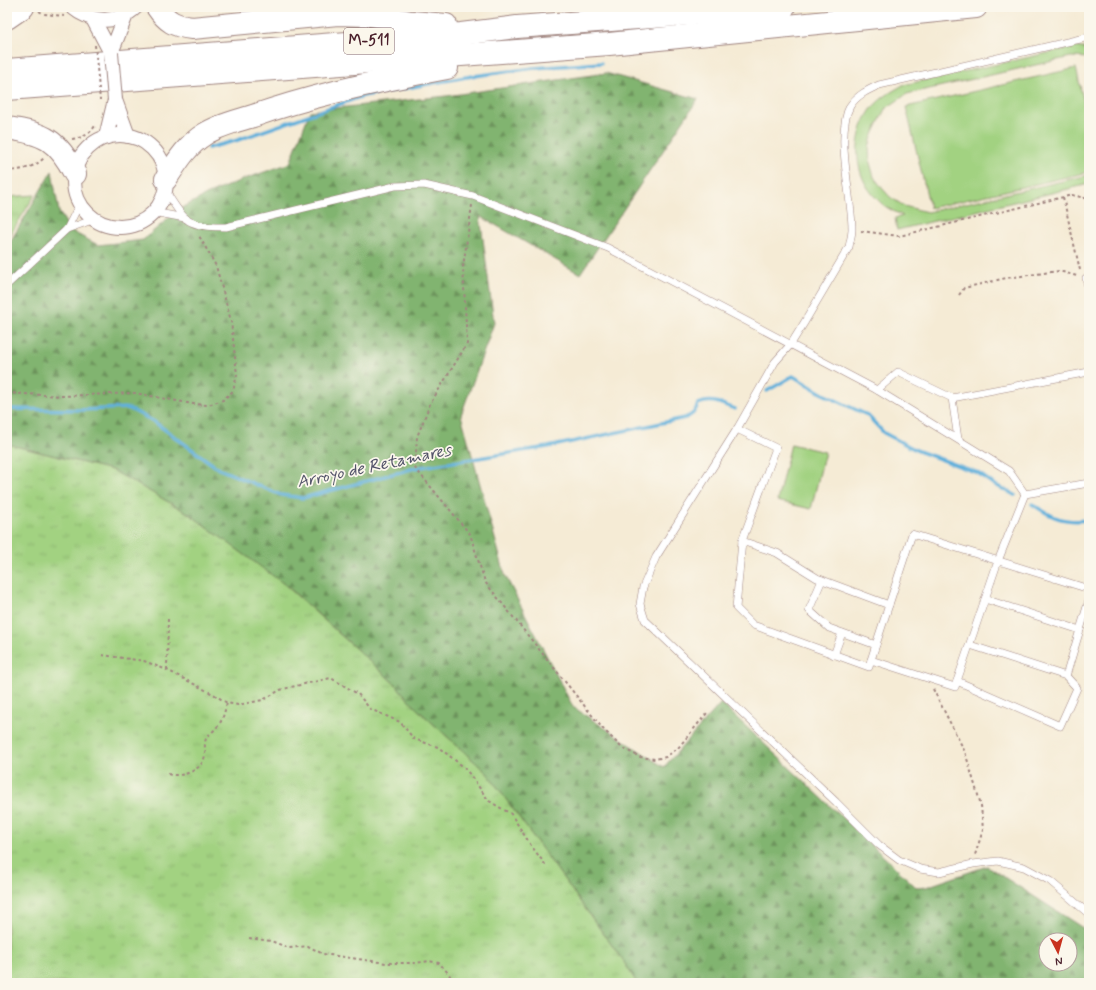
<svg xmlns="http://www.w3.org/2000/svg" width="1096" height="990" viewBox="0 0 1096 990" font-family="Mynerve,sans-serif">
<defs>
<pattern id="grass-tufts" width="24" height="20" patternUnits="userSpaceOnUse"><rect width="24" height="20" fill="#a2d281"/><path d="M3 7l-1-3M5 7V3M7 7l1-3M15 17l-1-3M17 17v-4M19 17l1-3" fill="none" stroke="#8db470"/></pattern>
<pattern id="forest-firs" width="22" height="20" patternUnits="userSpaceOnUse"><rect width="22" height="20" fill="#81b46f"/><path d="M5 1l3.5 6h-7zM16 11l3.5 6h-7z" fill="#6c925b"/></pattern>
</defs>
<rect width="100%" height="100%" fill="#fbf7ec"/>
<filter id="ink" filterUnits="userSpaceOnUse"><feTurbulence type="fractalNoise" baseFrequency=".025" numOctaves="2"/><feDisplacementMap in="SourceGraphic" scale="8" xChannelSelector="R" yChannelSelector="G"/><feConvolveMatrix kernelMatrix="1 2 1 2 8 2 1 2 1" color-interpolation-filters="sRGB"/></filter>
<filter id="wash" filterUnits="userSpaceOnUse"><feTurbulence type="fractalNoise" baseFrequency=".012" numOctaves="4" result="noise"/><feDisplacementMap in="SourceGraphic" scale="16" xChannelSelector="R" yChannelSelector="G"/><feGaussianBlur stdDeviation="0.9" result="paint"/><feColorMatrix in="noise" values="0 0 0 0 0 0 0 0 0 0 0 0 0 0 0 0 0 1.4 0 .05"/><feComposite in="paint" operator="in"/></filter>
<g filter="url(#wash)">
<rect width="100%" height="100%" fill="#f5ebd5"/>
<g fill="url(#grass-tufts)" stroke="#767856">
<polygon points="35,195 7,240 7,197"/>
<polygon points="7,444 112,470 188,513 249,558 273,574 396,685 416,708 487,773 624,962 637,983 7,983"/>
</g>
<path fill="url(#forest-firs)" stroke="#666a4d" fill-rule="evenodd" d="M606,73l92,26 -118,175 -100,-58 14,107 -33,92 44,160 68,132 91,60 57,-64 196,185 9,-1 61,-21 102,66v51h-452l-13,-21 -137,-189 -71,-65 -20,-23 -108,-98 -100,-74 -76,-43 -105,-26v-197l45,-76 7,41 12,19 27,14 45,-5 35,-30 28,-15 33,-14 51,-18 20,-52 136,-15zM1046,940h24v24h-24z"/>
<g fill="#a2d281" stroke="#767856">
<path d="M1075,47l14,2v9l-18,-1 -164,37 -22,15 -13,28 -3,10 1,16 4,14 8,11 8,9 14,9 23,6 162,-37v9l-192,46 -2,-12 8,-2c-10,-5 -19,-9 -26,-17 -24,-23 -25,-61 -7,-88 8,-12 21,-19 33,-26z"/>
<polygon points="1076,68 1089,125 1089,172 930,208 906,107"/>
<polygon points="791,444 825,452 811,509 777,501"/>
</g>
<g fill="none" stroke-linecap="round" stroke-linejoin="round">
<g stroke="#61b0db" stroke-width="3.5">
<polyline points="208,148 235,141 363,96 466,77 534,68 601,63"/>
<polyline points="767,391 793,376 823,394 867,415 884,433 916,450 978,473 993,484 1015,495"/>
<path d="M7,409l74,1 47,-2 25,13 66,48 62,26 22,3 112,-30 133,-21 137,-29c8,-3 10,-6 13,-14 14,-6 23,0 37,5"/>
<path d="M1032,504c21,14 31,19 57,16"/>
</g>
</g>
</g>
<g filter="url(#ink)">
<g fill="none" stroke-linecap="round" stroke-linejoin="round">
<g stroke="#a08580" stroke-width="8">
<g id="lane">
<path d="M1089,37l-210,48c-11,5 -22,10 -29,21 -15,28 2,91 2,123 0,6 -2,12 -3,18l-45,76 -13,21 -16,18 -38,67 -81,128 -13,30 -3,17 5,16 191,182 43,43 20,15 21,9 19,3 34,-8 25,-3 26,6 26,14 39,33"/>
<path d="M165,190c6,9 16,28 26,32 11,5 23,5 35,5l169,-41 29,-1 49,11 135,52 269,142 132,81 16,23"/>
<polyline points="153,212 185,218"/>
<polyline points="67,229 95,219"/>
<polyline points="1089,277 1086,278 1089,290"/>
<polyline points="7,285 67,229 80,203"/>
<polyline points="877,390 898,372 952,398 1089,372"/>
<polyline points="952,398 958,439"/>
<polyline points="737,429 776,448 742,541"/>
<polyline points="1089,483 1025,494 998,561 955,687 871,660 912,534 1089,589"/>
<polyline points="822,580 809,610 829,628 876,645"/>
<polyline points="985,599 1080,630"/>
<polyline points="834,655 842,633"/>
<polyline points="871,660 869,667 753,625 736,608 742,541 777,553 817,578 889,605"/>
<polyline points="1066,676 1089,600"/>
<polyline points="957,681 1060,726 1077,688 1066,676 970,645"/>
</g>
</g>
<g stroke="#a08580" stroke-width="16">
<g id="street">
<path d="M72,7c19,16 45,18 64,0"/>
<polyline points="93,19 111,53"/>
<polyline points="111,53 126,15"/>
<polyline points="115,100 128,136"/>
<circle cx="120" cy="181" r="46"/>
<polyline points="106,137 115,100"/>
</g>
</g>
<g stroke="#a08580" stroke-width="24">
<g id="highway">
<path d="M157,7c10,15 18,19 35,21l146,-14 32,1 42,7 34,3"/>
<polyline points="7,18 23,7"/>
<polyline points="7,70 461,34 517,27 784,7"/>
<polyline points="7,89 609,44 976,7"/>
<path d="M7,128c37,5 51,12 68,46"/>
<path d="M166,179c11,-17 21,-34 39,-45 14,-9 32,-13 48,-18 63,-22 129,-36 194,-48"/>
</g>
</g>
<g stroke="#a08580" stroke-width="2" stroke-dasharray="3 3" stroke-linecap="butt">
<polyline points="39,11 44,14 64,16"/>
<path d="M72,139c10,-1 17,-4 23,-13"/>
<path d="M7,171c14,-1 27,-3 37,-13"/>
<polyline points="1063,197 1080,270"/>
<polyline points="472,205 463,267 467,344 430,404 417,437 415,468 470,534 485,582 603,729 622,748 640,757 655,759 666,757 678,748 707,713"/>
<polyline points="861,231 899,236 1072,195 1089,199"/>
<polyline points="959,295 964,288 1006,278 1059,271 1077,276"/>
<polyline points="7,393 62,396 135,393 193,404 208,405 223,400 233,391 237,375 231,321 216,266 198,234"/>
<polyline points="102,655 144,661 167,670 215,695 227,703 238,705 263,700 280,690 291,687 331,678 358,694 370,709 400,722 414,739 438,747 465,768 489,801 511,814 530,844 547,867"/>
<polyline points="167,670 168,618"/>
<polyline points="933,689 965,752 981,805 983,830 975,855"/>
<path d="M168,774c13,4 35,-3 37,-19 1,-6 -2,-12 2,-18 2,-3 7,-6 9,-9 7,-7 8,-15 11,-25"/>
<polyline points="249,938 271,941 289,948 308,946 323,954 386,963 416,963 429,961 439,963 449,974 453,983"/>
</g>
<use href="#lane" stroke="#fff" stroke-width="7"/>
<use href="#street" stroke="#fff" stroke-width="14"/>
<use href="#highway" stroke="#fff" stroke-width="22"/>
<g stroke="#a08580" stroke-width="16" stroke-linecap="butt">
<polyline id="street-bridge" points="111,53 115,100"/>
</g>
<polyline stroke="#a08580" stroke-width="2" stroke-dasharray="3 3" stroke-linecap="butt" points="95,45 100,100"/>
<use href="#street-bridge" stroke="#fff" stroke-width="14"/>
</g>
</g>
<g text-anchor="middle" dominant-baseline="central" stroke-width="3.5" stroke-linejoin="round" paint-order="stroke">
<rect fill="#fbf7ec" stroke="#7f6065" stroke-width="1" x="344" y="28" width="50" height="26" rx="3"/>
<g font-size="15" font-weight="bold" fill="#4a1f2b">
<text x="369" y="41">M-511</text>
</g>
<g font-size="17" font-style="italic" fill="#525269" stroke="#fbf7ec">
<text transform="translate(374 466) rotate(-12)">Arroyo de Retamares</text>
</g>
</g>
<rect width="1096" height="990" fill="none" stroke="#fbf7ec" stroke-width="24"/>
<g transform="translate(1058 952) rotate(174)"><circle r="19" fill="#fbf7ec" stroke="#b4a19f"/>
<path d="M0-3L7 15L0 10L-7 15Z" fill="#c8321e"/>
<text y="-6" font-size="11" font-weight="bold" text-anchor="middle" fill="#4a1f2b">N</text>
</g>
</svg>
